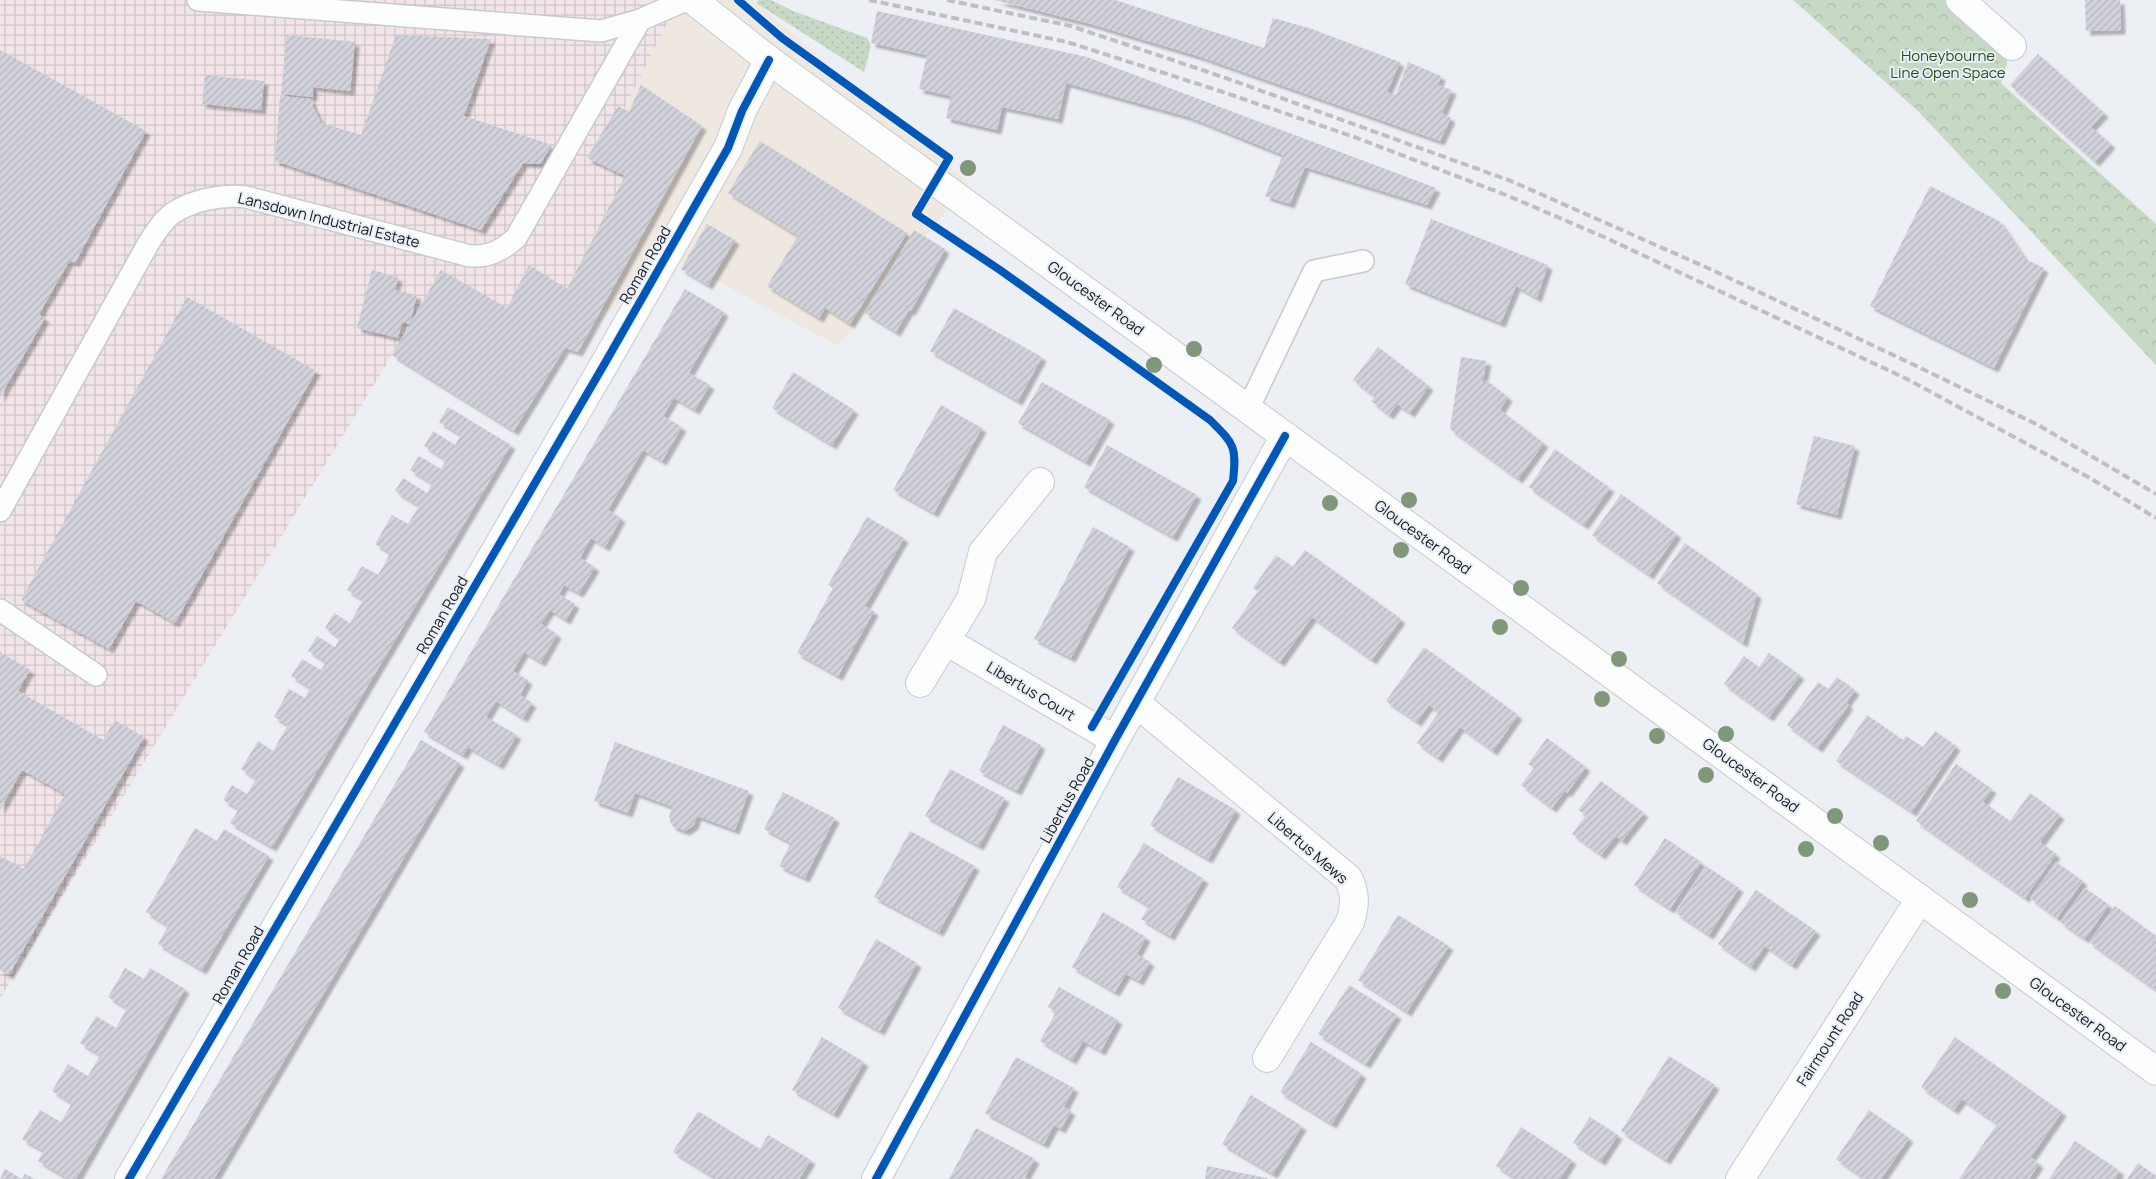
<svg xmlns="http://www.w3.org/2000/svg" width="2156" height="1179" viewBox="0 0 2156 1179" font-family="Manrope,sans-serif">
<defs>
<pattern id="industrial-grid" width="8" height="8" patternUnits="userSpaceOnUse" patternTransform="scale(1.25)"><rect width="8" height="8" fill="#f2e5ea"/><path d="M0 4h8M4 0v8" fill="none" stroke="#cfc4c8"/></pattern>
<pattern id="grass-dots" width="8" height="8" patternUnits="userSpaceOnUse" patternTransform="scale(1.25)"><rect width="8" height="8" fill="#c7d9c5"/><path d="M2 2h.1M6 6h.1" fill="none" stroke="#aabaa9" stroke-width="1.8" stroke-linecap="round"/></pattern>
<pattern id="forest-crowns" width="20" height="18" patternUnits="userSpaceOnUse" patternTransform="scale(1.25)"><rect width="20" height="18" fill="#c7d9c5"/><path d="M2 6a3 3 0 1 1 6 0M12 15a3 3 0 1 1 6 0" fill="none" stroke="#aabaa9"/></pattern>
<pattern id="building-hatch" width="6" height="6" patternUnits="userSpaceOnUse" patternTransform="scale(1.25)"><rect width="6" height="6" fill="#d2d2dc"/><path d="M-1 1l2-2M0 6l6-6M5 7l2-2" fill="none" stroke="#b4b4bc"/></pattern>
<filter id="shadow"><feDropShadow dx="4.5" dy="4.5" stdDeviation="1" flood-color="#0004"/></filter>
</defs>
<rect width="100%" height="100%" fill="#eceff3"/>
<polygon fill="#efe8e0" points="595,0 753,0 968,183 838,346 657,249 611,314 516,256"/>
<polygon fill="url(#industrial-grid)" points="0,0 639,0 668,21 597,163 625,176 567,288 602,308 578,352 565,348 514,431 392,355 0,999"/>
<polygon fill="url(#grass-dots)" points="759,0 771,0 793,11 867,38 871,46 864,72 756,3"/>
<polygon fill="url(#forest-crowns)" points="1793,0 1960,0 2012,46 2001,83 2156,224 2156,365 1917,110"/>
<g fill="url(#building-hatch)" filter="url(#shadow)">
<polygon points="995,0 1115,0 1264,48 1273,18 1309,28 1400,62 1387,92 1396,95 1408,62 1441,76 1438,85 1452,90 1442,113 1451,118 1440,141 1201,57 1091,24"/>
<polygon points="2085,0 2120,0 2121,30 2086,31"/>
<polygon points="877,11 1087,57 1436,188 1427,205 1305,167 1290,204 1265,196 1283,155 1189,117 1066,83 1058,119 1002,107 997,130 946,118 951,96 919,89 927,55 871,43"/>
<polygon points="287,35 355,42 350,91 313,87 313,97 281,94"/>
<polygon points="396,35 491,39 464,116 552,145 540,164 523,163 481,230 275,161 280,96 310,99 321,123 361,135"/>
<polygon points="0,50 146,131 75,263 70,260 39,314 45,318 0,397"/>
<polygon points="2038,54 2104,113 2091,127 2111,144 2095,162 2010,85"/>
<polygon points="205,75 264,81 261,110 202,104"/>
<polygon points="641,85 702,126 578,352 565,348 514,431 392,355 410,324 402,322 398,338 357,328 372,270 398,277 395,290 417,295 410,324 441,270 507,308 529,265 567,289 625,176 587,158 618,106 629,112"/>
<polygon points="760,141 907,233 850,324 825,308 819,318 767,286 798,236 728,193"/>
<polygon points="1930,186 1999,221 2025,259 2044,268 1994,368 1870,306"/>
<polygon points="1431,219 1548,265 1537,298 1516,286 1501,323 1405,284"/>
<polygon points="707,224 735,240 708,285 681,269"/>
<polygon points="914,230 945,249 911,311 909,310 896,332 865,313"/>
<polygon points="685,289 724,312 689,373 710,385 695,410 674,398 663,416 682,427 662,461 643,450 608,510 621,518 613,533 605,547 591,538 580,558 595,567 579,593 564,585 559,594 575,604 566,620 550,610 541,624 557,634 548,650 541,662 524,652 513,671 528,680 520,695 532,703 523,718 496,701 486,717 517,735 499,765 468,747 463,755 424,732"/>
<polygon points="187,297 316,371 175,623 136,601 109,649 21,600"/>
<polygon points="954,308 1042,357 1018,401 930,351"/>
<polygon points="1378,347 1429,386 1410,413 1397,404 1389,415 1371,401 1375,397 1353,380"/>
<polygon points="1461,357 1487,361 1482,384 1486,380 1508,397 1500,410 1544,443 1518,479 1450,429"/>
<polygon points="793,372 854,410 832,445 772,408"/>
<polygon points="1042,382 1110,420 1086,462 1018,423"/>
<polygon points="941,405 982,428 934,513 893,490"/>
<polygon points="448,407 511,445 272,847 230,823 239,809 223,800 232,785 247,794 256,779 241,769 258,741 273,751 288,725 274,717 289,689 305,698 310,688 291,676 302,659 321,670 326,662 308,651 317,636 335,647 340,638 325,628 334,613 350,623 355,614 363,600 347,590 362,566 378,575 384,565 390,553 375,544 392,515 408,524 419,506 395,491 403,478 427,493 432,483 410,470 419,456 441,469 446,460 424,446 433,431 455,445 461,435 439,422"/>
<polygon points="1814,436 1855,446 1837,515 1796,504"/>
<polygon points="1107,445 1197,495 1173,537 1084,487"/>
<polygon points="1555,449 1610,488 1584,525 1529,487"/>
<polygon points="1621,494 1677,534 1649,575 1592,535"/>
<polygon points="867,517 904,538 865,606 874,611 838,676 797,653 833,588 828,585"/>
<polygon points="1093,527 1130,547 1071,658 1034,639"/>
<polygon points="1685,543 1757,594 1743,643 1657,583"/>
<polygon points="1305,550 1401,619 1372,660 1312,617 1280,662 1232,628 1258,591 1253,588 1276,555 1293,567"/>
<polygon points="1424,647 1518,715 1493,751 1460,727 1438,758 1417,743 1439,712 1429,705 1417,722 1386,701"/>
<polygon points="0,652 30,670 18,691 103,740 115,720 144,737 9,975 0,970 0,856 24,869 65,794 22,770 0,810"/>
<polygon points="1769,653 1800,675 1769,717 1724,684 1744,656 1759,667"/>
<polygon points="1837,677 1855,690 1846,703 1849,705 1818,748 1787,725 1818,682 1828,689"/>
<polygon points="1867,715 1903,740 1906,736 1923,747 1935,731 1956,746 1912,812 1836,761"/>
<polygon points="1003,725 1041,745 1017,791 979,771"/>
<polygon points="1547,738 1586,767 1567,793 1565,791 1552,808 1521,785 1534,768 1528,764"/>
<polygon points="421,740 460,763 266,1091 214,1179 161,1179"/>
<polygon points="615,742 749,791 735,830 697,816 694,825 685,831 672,826 669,817 673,807 635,793 628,813 594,801"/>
<polygon points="1956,764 1992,789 1983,802 2010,821 2030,793 2060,815 2040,842 2056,854 2025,898 1916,821"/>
<polygon points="950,769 1005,798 979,846 925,816"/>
<polygon points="1178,777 1236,810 1208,859 1150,825"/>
<polygon points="1601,781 1644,813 1622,841 1616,836 1601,855 1572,834 1586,815 1578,810"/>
<polygon points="783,792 835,818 805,878 779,866 791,843 764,829"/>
<polygon points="195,828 217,841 224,829 269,856 202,970 158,944 168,926 146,912"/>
<polygon points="910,831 975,866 939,932 874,897"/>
<polygon points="1665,838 1701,862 1670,909 1634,885"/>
<polygon points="1144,843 1204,879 1170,936 1141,919 1149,906 1117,887"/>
<polygon points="2056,862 2083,881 2057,918 2030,898"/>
<polygon points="1706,866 1739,888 1709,935 1676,913"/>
<polygon points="2085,888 2109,905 2085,939 2060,922"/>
<polygon points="1756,890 1816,931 1792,965 1765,946 1751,967 1718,944"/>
<polygon points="2115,906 2156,936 2156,990 2089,942"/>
<polygon points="1103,912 1146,937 1137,954 1150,962 1139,981 1126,974 1115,992 1072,967"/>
<polygon points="1398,915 1449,946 1407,1012 1358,980"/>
<polygon points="876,939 917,963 880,1031 838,1008"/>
<polygon points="125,968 144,979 150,968 185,989 76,1179 69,1179 38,1161 44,1151 22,1139 40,1110 61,1122 72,1103 52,1091 68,1064 88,1076 100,1055 80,1043 96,1016 116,1028 127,1008 108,997"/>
<polygon points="1349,985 1397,1015 1366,1064 1318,1034"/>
<polygon points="1059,987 1118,1020 1101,1051 1083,1041 1072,1060 1040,1041 1056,1012 1048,1007"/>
<polygon points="822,1037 864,1062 834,1114 792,1090"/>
<polygon points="1955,1037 2062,1112 2031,1157 2039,1164 2029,1179 1959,1179 1997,1124 1962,1099 1954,1110 1921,1087"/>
<polygon points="1311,1042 1362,1074 1332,1124 1280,1092"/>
<polygon points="1669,1056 1715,1085 1666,1160 1621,1131"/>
<polygon points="1016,1057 1074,1088 1064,1107 1071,1111 1061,1129 1054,1125 1044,1144 985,1113"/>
<polygon points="1251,1095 1302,1126 1273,1174 1222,1144"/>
<polygon points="1869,1110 1909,1138 1881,1179 1865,1179 1836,1159"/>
<polygon points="698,1111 760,1149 768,1135 811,1160 799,1179 717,1179 673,1152"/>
<polygon points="1590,1117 1618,1135 1601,1161 1573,1143"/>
<polygon points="1521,1127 1572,1160 1560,1179 1516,1179 1496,1166"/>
<polygon points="976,1128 1035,1159 1025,1177 1028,1179 949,1179"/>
<polygon points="2075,1141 2120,1171 2115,1179 2049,1179"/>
<polygon points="2138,1163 2156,1176 2156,1179 2127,1179"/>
<polygon points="1207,1166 1267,1178 1267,1179 1205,1179"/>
<polygon points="5,1169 22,1179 0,1179"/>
<polygon points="25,1174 35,1179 22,1179"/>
</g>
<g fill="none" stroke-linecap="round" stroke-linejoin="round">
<g stroke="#c8cacd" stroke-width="24">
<g id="service">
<polyline points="198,0 601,31 640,20 686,0"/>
<polyline points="1248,409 1314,271 1363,261"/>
<path d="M0,511l148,-267c7,-11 15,-24 25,-31 20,-13 49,-19 73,-16l224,59c19,1 31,-5 46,-18l124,-218"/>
<polyline points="0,610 96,675"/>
</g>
</g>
<g stroke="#c8cacd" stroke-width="30">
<g id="minor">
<polyline points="1960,0 2012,46"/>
<polyline points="946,641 1115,740"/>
<polyline points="920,683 971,599 983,552 1040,482"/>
<path d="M1136,703l212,175c8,15 7,28 2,44l-83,136"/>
<polyline points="129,1179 605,363 728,148 742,111 769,60"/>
<polyline points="1740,1179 1920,899"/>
</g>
</g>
<g stroke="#c8cacd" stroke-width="30">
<polyline id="tertiary" points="876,1179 1115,740 1285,436"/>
</g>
<g stroke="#c8cacd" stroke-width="30">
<polyline id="secondary" points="693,0 769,60 2156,1071"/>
</g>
<use href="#service" stroke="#fcfdfd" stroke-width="21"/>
<use href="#minor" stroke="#fcfdfd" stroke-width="28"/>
<use href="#tertiary" stroke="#fcfdfd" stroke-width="28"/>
<use href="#secondary" stroke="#fcfdfd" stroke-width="28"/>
<g stroke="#bfbfc1" stroke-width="4" stroke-dasharray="8 4" stroke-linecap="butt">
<polyline points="869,0 1067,42 1220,91 1357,138 1506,195 1604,237 1905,378 2090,478 2156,518"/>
<polyline points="947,0 1071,26 1223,77 1511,181 1710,269 1908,362 2038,425 2156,494"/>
</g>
<g stroke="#e9eff6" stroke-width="11">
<g id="cycleway">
<path d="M738,0l44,38 167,120 -33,56 84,56 210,150c24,24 27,26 23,61l-141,246"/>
<polyline points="129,1179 605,363 728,148 742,111 769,60"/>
<polyline points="876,1179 1115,740 1285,436"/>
</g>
</g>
<use href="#cycleway" stroke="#0057b8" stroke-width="8"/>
</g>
<g fill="#7f9879">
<circle cx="968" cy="168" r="8"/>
<circle cx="1194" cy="349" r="8"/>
<circle cx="1154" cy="365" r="8"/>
<circle cx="1409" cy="500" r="8"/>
<circle cx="1330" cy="503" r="8"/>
<circle cx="1401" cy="550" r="8"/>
<circle cx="1521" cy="588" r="8"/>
<circle cx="1500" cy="627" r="8"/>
<circle cx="1619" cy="659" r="8"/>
<circle cx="1602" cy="699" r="8"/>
<circle cx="1726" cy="734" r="8"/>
<circle cx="1657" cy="736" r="8"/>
<circle cx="1706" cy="775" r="8"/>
<circle cx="1835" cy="816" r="8"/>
<circle cx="1881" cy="843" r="8"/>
<circle cx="1806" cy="849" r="8"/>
<circle cx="1970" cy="900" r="8"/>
<circle cx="2003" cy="991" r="8"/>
</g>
<g text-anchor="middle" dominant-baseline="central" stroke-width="4" stroke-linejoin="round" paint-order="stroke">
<g font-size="15" fill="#265016" stroke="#e9eff6">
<text x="1948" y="55">Honeybourne<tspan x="1948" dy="17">Line Open Space</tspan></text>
</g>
<g font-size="15" fill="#181a1c" stroke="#e9eff6">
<text transform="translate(329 220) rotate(14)">Lansdown Industrial Estate</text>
<text transform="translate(645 265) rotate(-60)">Roman Road</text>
<text transform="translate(1096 298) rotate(36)">Gloucester Road</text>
<text transform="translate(1423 537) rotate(36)">Gloucester Road</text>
<text transform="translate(442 615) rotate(-60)">Roman Road</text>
<text transform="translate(1031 691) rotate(31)">Libertus Court</text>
<text transform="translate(1751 775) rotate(36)">Gloucester Road</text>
<text transform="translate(1067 800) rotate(-61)">Libertus Road</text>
<text transform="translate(1308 848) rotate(41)">Libertus Mews</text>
<text transform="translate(238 965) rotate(-60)">Roman Road</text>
<text transform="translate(2078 1014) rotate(36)">Gloucester Road</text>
<text transform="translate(1830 1039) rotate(-57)">Fairmount Road</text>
</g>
</g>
</svg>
